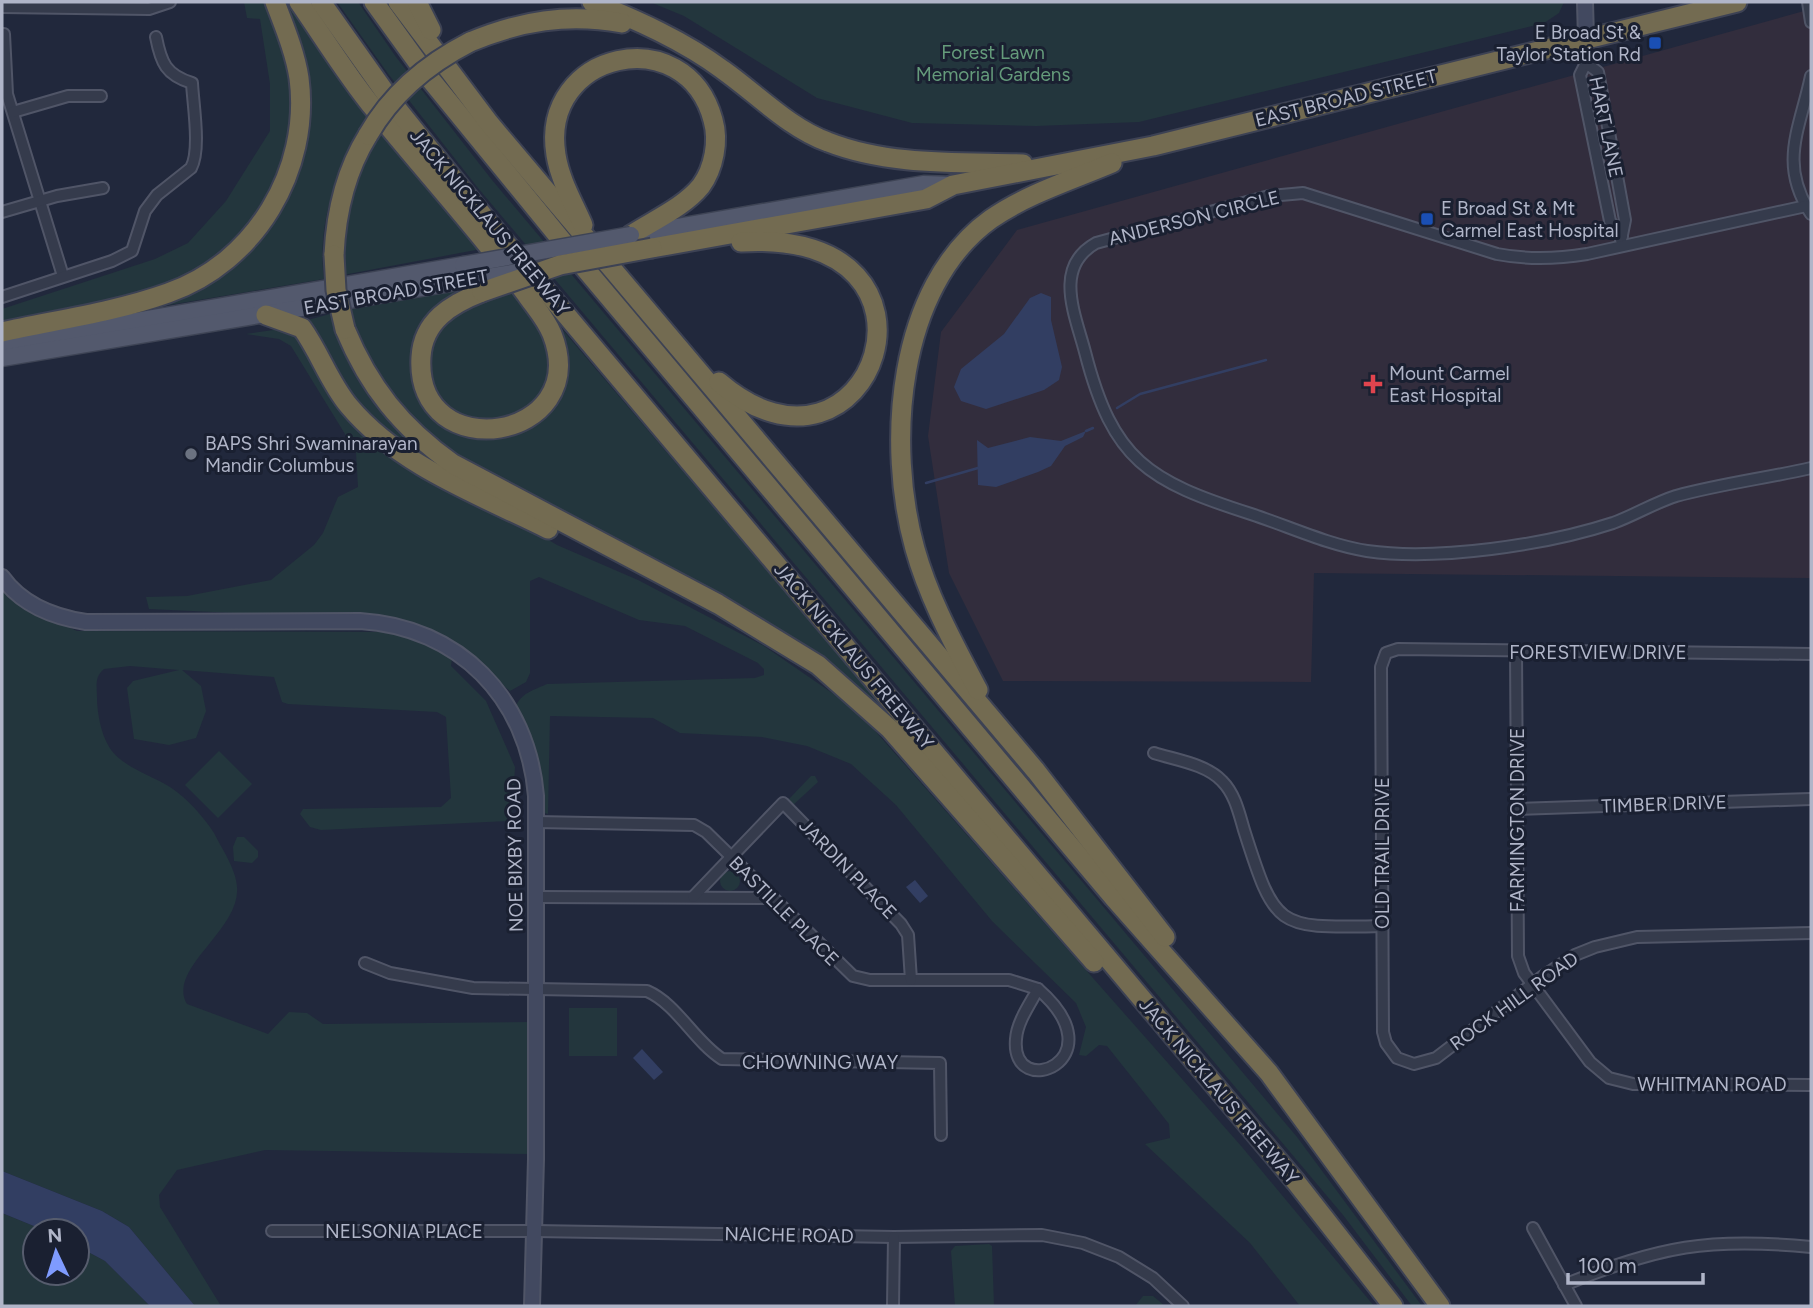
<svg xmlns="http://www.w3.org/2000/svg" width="1813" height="1308" viewBox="0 0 1813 1308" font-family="Figtree,sans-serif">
<rect width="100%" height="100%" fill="#21283c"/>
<polygon fill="#322d3d" points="1811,9 1811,578 1314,573 1311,682 1003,681 949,573 928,436 941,332 1017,230"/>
<g fill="#23363d">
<polygon points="244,2 270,2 292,80 292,138 260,217 217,261 156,292 2,326 2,309 155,259 188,243 226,201 270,131 270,84 260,19 247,18"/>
<path d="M279,2h12l78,112c-30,47 -53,108 -45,165l-221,37 125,-51 74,-124z"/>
<polygon points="337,2 358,2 396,57 492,180 1297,1137 1422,1306 1412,1306 1343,1215 478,188 389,75"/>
<polygon points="650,2 1564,2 1559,13 1544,23 1139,122 1036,126 912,123 817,98 684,16"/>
<path d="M380,129l101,120 -138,26c-2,-56 10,-97 37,-146z"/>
<path d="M513,289c10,13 26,29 31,45 30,90 -96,121 -115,39 -3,-12 4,-31 6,-43l36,-29z"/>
<polygon points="461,290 415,365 464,431 545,408 557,326 561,328 902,729 867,699 445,451 373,377 348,310"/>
<path d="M330,314c18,64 54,114 109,151l-23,-8 -62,-54 -50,-82z"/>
<path d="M287,328l7,2 45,71 166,113 52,31 81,35 126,66 71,49 34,29 373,423 132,159h-74l-50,-63 -105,-99 25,-6 -1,-14 -62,-78 -8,-1 -13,11 -7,-1 7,-28 -10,-24 -84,-82 -96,-116 -45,-41 -44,-18 -45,-9 -82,-4 -27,-15 -103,-2 -2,98 -6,-2 -4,-47 -9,-32 -13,-26c3,-13 20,-18 31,-23l208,-6 9,-3v-6l-6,-6 -73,-37 -46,-6 -100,-43 -9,4v92l-4,9 -16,9 -62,-50 -146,-25 -153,-7 -3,-12 41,-1 84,-16 43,-35 9,-12 15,-36 20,-10 -2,-35 -65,-106 -12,-7 -33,-5z"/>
<path d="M2,589l18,16 57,26 311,1 35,10 29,16 -1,8 35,35 29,66 -3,49 -4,5 -187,9 -11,-3 -10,-13 3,-5 138,-2 10,-9 -5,-81 -9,-5 -149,-8 -6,-2 -8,-25 -92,-7 19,16 5,25 -10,27 -27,7 -35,-6 -7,-51 6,-7 46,-11 -49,-4 -26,3c-10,8 -7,18 -7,29 0,14 4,35 11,47 11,21 43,30 62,42 17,11 33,29 44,46 8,16 22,36 23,54 4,43 -71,82 -50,117l81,30 21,-22 18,1 16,11 207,-2v132l-265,-4 -88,20 -18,25 1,12 61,99h-26l-66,-79 -27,-16 -100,-40z"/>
<polygon points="219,751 252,784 218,818 185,785"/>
<polygon points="811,776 815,776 818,782 792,806 789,799"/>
<polygon points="237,837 244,837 258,851 258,857 252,863 234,861 233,847"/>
<circle cx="730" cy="881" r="10"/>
<rect x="569" y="1008" width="48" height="48"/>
<polygon points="2,1213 46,1231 35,1231 35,1273 77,1273 77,1246 105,1261 150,1306 2,1306"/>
<polygon points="989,1244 992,1246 994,1306 955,1306 951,1251 955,1246"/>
<polygon points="1143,1296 1153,1296 1165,1306 1135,1306"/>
</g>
<g fill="#323e62">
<polygon points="1041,293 1051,297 1051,320 1062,367 1059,380 1044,390 986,409 961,401 954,387 961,369 1004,334 1030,298"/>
<polygon points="1086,431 1083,437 1065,446 1051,466 1038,472 996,487 978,485 977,440 988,448 1030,437 1061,441"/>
<polygon points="915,880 928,896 920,903 906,887"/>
<polygon points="642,1049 663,1072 654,1080 633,1058"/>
<polygon points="2,1171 102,1211 129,1227 195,1306 150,1306 105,1261 77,1246 77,1231 46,1231 2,1213"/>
</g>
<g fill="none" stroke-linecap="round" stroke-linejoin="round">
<g stroke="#323e62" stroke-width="2.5">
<polyline points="1117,408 1140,394 1266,360"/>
<polyline points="1086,431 1093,428"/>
<polyline points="926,483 978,468"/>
</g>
<g stroke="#505567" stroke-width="14">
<g id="street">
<polyline points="1808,2 1811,22"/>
<polyline points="2,7 149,9 170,2"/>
<polyline points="4,34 7,94 63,276"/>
<polyline points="1586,39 1586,63 1580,75 1610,221 1622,236"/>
<polyline points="1586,63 1598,72 1625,220 1621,240"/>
<path d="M1811,76c-11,53 -33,87 0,138"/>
<polyline points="13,112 68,96 101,96"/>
<path d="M1806,206l-219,48c-31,5 -59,6 -90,0l-194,-61 -34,3 -173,47c-43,24 -21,71 -11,109 28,109 63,129 166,162 37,12 77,31 116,37 70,10 179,-6 246,-28 22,-8 41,-20 63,-27 44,-12 91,-18 135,-28"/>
<polyline points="2,212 57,196 103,188"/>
<path d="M2,297l110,-36 20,-10 13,-40 12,-16 34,-27c10,-18 2,-64 1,-85 -26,-8 -31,-20 -36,-46"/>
<polyline points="1516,651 1518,956 1524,973 1590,1062 1609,1078 1633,1084 1811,1085"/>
<polyline points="1811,654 1398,649 1386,653 1381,667 1383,1032 1386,1043 1397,1058 1414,1064 1436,1058 1543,976 1575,955 1595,947 1637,937 1811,933"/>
<path d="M1154,753c22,7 52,11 68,28 13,13 17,32 22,49 32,101 33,98 139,96"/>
<polyline points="1517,809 1811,799"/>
<polyline points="536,822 694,825 706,832 853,976 870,980 1009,980 1038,989"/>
<polyline points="536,897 772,898"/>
<polyline points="693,897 783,803 901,924 908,935 911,980"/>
<path d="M365,963l25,10 83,15 174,3c30,13 47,50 75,68l218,4 1,72"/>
<path d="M1038,989c82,71 -28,114 -22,50 1,-17 14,-35 22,-50z"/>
<polyline points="1533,1228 1576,1306"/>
<polyline points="272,1231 535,1231 894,1237 1042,1235 1083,1243 1119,1257 1153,1278 1183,1306"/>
<path d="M1564,1285c96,-39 145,-48 247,-38"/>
<polyline points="893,1306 894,1237"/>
</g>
</g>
<g stroke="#505567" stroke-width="18">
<g id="secondary">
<polyline points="1585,2 1586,39"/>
<path d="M2,577c20,28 51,40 84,45l274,-1c99,6 168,77 176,175v363l-4,147"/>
</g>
</g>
<g stroke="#3e4455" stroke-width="19">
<g id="primary">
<polyline points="638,234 924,184 953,185"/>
<polyline points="2,344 463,265"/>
<polyline points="2,358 475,279"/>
</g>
</g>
<g stroke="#3d4254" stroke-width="23">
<g id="highway">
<path d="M299,2c25,36 48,74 76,108 50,62 104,121 151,184 9,13 20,25 26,40 42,108 -138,135 -131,23 2,-36 30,-53 61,-65"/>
<polyline points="321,2 394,105 488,222 1296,1182 1393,1306"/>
<polyline points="374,2 426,74 572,253 1114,898 1269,1073 1440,1306"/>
<polyline points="398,2 489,123 1036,771 1165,937"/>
<polyline points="417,2 431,30"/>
<path d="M592,2c45,18 92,39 131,68 34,24 66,58 105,72 61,24 131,20 195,22"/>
<path d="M470,42c50,-21 98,-29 152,-19"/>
<path d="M583,225c-10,-23 -23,-45 -27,-70 -17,-104 130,-136 157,-35 6,21 1,48 -12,66 -17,21 -47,34 -70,49"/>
<polyline points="652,248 926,199 953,185 1153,146 1737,2"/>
<path d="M334,255c2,-42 11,-83 34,-120"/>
<path d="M266,315l36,13c18,25 27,54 47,78 50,60 131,89 199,123"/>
<path d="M345,329c24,58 56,98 108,135l265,140 100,61 72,64 204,233"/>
<path d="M2,332c54,-12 113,-20 166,-39 87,-30 143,-123 131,-215 -4,-26 -15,-52 -24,-76"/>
<path d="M719,382c152,130 253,-155 22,-140"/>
<path d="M978,690c-24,-46 -49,-91 -63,-141 -29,-103 -19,-262 76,-330 36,-25 81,-39 121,-56"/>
</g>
</g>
<use href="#street" stroke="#353b4c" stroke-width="10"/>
<use href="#secondary" stroke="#424960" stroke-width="14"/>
<use href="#primary" stroke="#53596d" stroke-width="16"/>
<use href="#highway" stroke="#736b51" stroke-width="19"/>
<g stroke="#3e4455" stroke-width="19" stroke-linecap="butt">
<g id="primary-bridge">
<polyline points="463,265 631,235"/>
<polyline points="475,279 524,271"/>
</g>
</g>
<g stroke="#3d4254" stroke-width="23" stroke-linecap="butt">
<g id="highway-bridge">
<path d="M368,135c24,-42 59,-71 102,-93"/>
<polyline points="334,255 336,290 345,329"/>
<polyline points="482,292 560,265 652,248"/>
</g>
</g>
<use href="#primary-bridge" stroke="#53596d" stroke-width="16"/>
<use href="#highway-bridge" stroke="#736b51" stroke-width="19"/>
</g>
<g fill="#1a4fb4" stroke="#1a2031" stroke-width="2.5">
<rect x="1648" y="36" width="14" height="14" rx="3.5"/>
<rect x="1420" y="212" width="14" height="14" rx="3.5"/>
</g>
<path fill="#e0444e" stroke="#1a2031" stroke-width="2.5" d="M1369.5 373.5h7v7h7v7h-7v7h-7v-7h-7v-7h7z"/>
<circle fill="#6b7280" stroke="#1a2031" stroke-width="2.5" cx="191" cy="454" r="7"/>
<g text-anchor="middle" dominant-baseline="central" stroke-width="6" stroke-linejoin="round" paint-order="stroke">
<g font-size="19" fill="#b0b5c8" stroke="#1a2031" text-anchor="start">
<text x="1641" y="32" text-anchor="end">E Broad St &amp;<tspan x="1641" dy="22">Taylor Station Rd</tspan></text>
<text x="1441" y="208">E Broad St &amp; Mt<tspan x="1441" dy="22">Carmel East Hospital</tspan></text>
<text x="1389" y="373">Mount Carmel<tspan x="1389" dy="22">East Hospital</tspan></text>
<text x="205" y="443">BAPS Shri Swaminarayan<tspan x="205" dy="22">Mandir Columbus</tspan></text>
</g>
<g font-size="19" fill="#659b7b" stroke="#1a2031">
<text x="993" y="52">Forest Lawn<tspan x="993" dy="22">Memorial Gardens</tspan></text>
</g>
<g font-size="19" fill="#b0b5c8" stroke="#1a2031">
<text transform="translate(1346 98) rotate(-14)">EAST BROAD STREET</text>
<text transform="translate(1606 127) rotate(78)">HART LANE</text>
<text transform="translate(1194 218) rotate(-14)">ANDERSON CIRCLE</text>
<text transform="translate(490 222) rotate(50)">JACK NICKLAUS FREEWAY</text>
<text transform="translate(396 292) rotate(-10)">EAST BROAD STREET</text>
<text x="1598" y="652">FORESTVIEW DRIVE</text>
<text transform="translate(854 656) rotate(50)">JACK NICKLAUS FREEWAY</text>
<text transform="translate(1664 804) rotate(-2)">TIMBER DRIVE</text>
<text transform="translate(1517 820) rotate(-90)">FARMINGTON DRIVE</text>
<text transform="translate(1382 853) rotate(-90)">OLD TRAIL DRIVE</text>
<text transform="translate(515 855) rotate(-91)">NOE BIXBY ROAD</text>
<text transform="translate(848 869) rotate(46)">JARDIN PLACE</text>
<text transform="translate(784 911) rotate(45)">BASTILLE PLACE</text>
<text transform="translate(1514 1001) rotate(-36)">ROCK HILL ROAD</text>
<text x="820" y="1062">CHOWNING WAY</text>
<text x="1712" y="1084">WHITMAN ROAD</text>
<text transform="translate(1219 1091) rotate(50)">JACK NICKLAUS FREEWAY</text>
<text x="404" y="1231">NELSONIA PLACE</text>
<text transform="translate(789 1235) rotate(1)">NAICHE ROAD</text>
</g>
</g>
<rect width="1813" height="1308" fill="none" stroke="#b0b5c8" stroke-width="7"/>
<g transform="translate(56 1252) rotate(356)"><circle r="33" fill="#1a2031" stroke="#565c6d" stroke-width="2"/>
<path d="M0-5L12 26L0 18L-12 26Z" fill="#7f9bfe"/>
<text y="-10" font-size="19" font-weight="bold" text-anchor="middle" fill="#b0b5c8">N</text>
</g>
<path d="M1568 1273v10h135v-10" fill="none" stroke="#b0b5c8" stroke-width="3.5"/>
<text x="1578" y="1273" font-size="21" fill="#b0b5c8" stroke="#1a2031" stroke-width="5" paint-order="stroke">100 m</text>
</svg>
